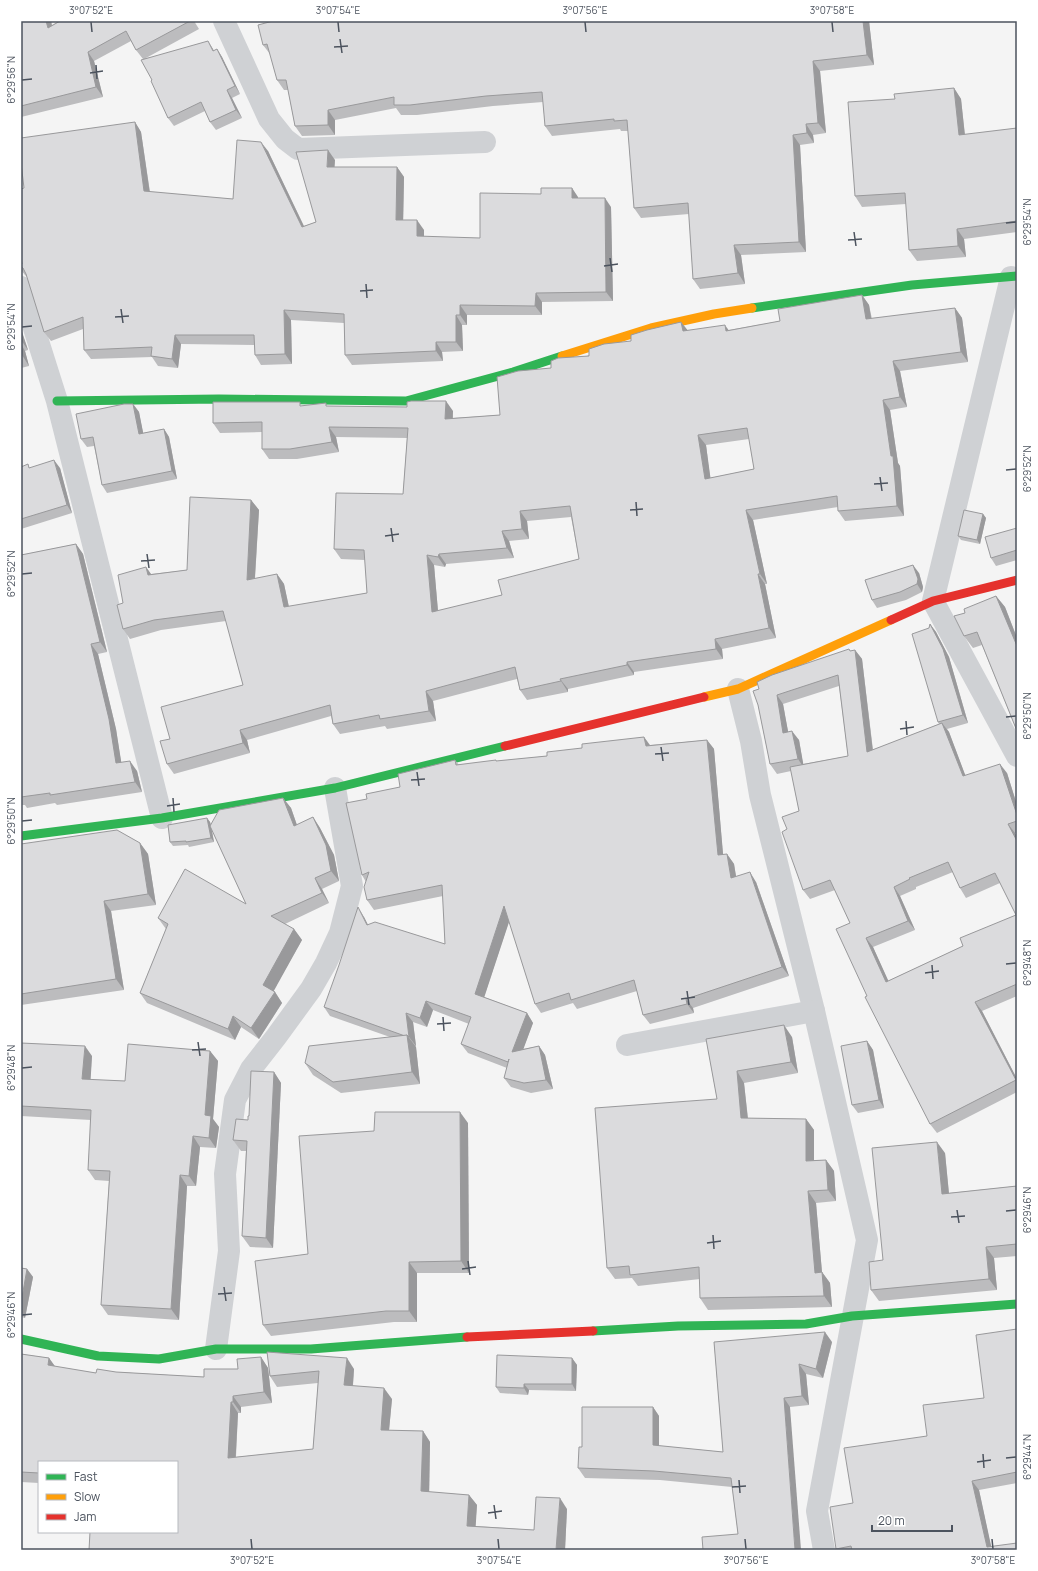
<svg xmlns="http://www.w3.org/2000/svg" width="1038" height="1571" viewBox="0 0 1038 1571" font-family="Manrope,sans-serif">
<rect width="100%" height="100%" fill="#f4f4f4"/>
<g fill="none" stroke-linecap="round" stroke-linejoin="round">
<g stroke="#cfd1d4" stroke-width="22">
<polyline points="224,21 269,119 285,139 298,149 485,142"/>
<polyline points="1011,277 933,601 1017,756"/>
<polyline points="21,287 57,401 162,818"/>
<polyline points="738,689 751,741 760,795 814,1011 867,1240 817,1511 824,1550"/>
<polyline points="627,1045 814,1011"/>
<polyline points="216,1349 229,1251 225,1174 235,1100 251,1069 276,1037 311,989 326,963 340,933 352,886 335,788"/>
</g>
<g stroke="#30b455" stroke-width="9">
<polyline points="752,308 912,285 1017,276"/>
<polyline points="57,401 219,399 406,401 513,372 562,356"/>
<polyline points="21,836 162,818 335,788 505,746"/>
<polyline points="593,1331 678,1326 806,1324 852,1316 1017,1304"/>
<polyline points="21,1339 98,1356 159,1359 216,1349 311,1349 467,1337"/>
</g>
<g stroke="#ff9f0a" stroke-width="9">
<polyline points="562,356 651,328 714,314 752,308"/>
<polyline points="704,697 738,689 891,620"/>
</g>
<g stroke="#e5322d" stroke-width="9">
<polyline points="891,620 933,601 1017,580"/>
<polyline points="505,746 704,697"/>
<polyline points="467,1337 593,1331"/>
</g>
</g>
<g fill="#bcbcbe" fill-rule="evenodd">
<polygon points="21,21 51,21 52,25 60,21 194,21 199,29 146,58 214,51 217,49 222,57 240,94 232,98 242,118 216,130 210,122 205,111 174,126 168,118 143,59 136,50 131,41 94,61 103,97 21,117"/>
<polygon points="273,21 869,21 874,65 820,71 826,133 813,135 814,143 800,145 806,252 741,255 745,284 700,289 693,279 689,214 641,218 634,208 628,131 621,131 620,129 552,136 545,126 543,102 493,106 417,115 401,115 396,108 335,120 335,135 302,136 295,126 288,90 284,90 277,80 270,54 263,45"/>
<polygon points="954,88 961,99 965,135 1017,128 1017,232 964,239 966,257 917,261 909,250 906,204 862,207 855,196 895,99"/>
<polygon points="135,122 141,132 150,192 233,199 268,151 304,226 316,222 335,160 334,167 397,167 404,177 403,220 424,230 424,237 480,238 541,194 572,188 578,198 611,207 613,301 542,302 542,315 467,315 467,325 462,325 463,351 442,352 443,361 352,365 345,355 344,323 291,320 292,364 261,365 255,355 254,345 181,344 178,368 158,366 152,357 91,359 84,350 83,329 51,341 44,332 27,277 25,275 21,270 21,265 22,264 21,208 24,188"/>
<path d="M862,295l7,10 3,14 83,-11 7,10 6,44 -68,9 7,36 -17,3 8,53 2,3 4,50 -59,5 -7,-10v-4l-85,13 14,64h-2l11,54 -54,11 1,10 -89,13v3l-66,14v3l-41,8 -7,-10 -3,-11 -84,22 3,20 -49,8 -2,-3 -45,8 -7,-10 -2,-8 -84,24 3,13 -76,21 -7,-10 3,-25 73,-54 -17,-64 -65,9 -31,9 -7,-10v-26l23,-36 5,7 36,-4 64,-70 8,10 -4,69 22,-5 7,10 5,23 78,-14 -2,-33 -24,-1 -7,-10 69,-55 4,-56 -71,-1 3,15 -42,7h-28l-7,-10v-17l-42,1 -7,-10 89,-17h26l125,5v7l47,-3 51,-47 80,-27 50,-19 6,8h42l51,-9zM749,439l5,30 -44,9 -4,-33zM571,517l8,42 -77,36 -64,16 -4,-46 11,2 1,-3 68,-6 -5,-17 20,-2 -2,-18z"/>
<polygon points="21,329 28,350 25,351 29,366 21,368"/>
<polygon points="133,404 139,412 143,433 164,429 169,437 177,479 107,493 102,485 94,446 87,447 81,439"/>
<polygon points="21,467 31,468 60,468 72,513 21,529"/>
<polygon points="983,514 986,518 980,544 961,540 958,536"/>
<polygon points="1017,528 1017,560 996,566 991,558"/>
<polygon points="76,544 83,554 107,652 98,654 116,729 121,762 137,771 142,792 57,805 55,803 27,808 25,805 21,805 21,555"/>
<polygon points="919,573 923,587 922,592 906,600 877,608 872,600"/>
<polygon points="996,596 1005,607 1017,638 1017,731 982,645 973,648 964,636 965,613"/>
<path d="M930,624l6,8 13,25 19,66 -21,6 2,3 16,43 42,-2 10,32v28h-2l2,5v158l-35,15 35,68v13l-80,41 -7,-9 -63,-128 -17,-73 -15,-33 -25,9 -7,-9 -16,-61 12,-18 -8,-40 -14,3 -7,-10 -12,-59 92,-54 5,-1 7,9 11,91 66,-26 -1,-2 -9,-94zM839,686l9,70 -45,8 -4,-24 -11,-8 -5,-28zM953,872l7,16 6,10 34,-15 16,32 -53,31 -75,35 -15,-34 42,-17 -15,-34 16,-7v-2z"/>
<polygon points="644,737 650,745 707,740 714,749 723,855 727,854 734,864 736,877 756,882 789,976 693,1008 694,1013 650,1024 643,1015 637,991 577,1009 573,1003 541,1013 535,1004 509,921 484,997 527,1013 533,1023 523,1049 539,1046 545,1055 553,1089 531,1093 511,1087 504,1078 507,1068 468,1053 461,1044 469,1024 433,1010 427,1027 413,1022 416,1046 415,1046 416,1047 420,1084 341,1093 313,1075 305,1063 390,1037 330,1016 324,1007 364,917 368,925 445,944 443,896 374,910 367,900 366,882 362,875 367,799 400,787 455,760 459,765 547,756 582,748"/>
<polygon points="283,798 291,808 297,825 313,817 320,828 334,855 339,881 322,889 329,903 285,924 294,929 302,940 273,991 275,992 282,1003 259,1039 241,1027 235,1040 147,1003 140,993 166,929 158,918 246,904 212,830 214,842 189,847 188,845 173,846 170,842 207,818 210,822 211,824"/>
<polygon points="140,843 148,854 156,905 111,911 124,990 21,1005 21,1024 21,844"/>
<polygon points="792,1037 798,1073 744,1083 748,1118 806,1119 814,1130 814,1160 826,1160 834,1171 836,1201 816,1203 822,1272 830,1283 832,1307 708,1310 700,1298 700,1279 638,1286 632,1278 615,1279 607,1268 717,1099 706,1039"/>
<polygon points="867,1041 873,1050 884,1108 858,1113 852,1105"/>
<polygon points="21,1043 92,1056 90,1080 125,1081 210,1051 218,1061 213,1119 219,1127 216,1148 200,1147 196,1186 187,1186 179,1320 108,1315 101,1305 109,1181 95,1180 88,1170 91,1120 21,1116"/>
<polygon points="274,1072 281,1083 273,1248 250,1247 242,1236 246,1151 241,1151 233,1140 248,1120"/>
<polygon points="468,1123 469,1273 417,1273 417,1322 394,1322 271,1336 263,1325 308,1254 374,1131"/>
<polygon points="945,1153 949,1193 1017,1186 1017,1256 994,1258 997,1290 879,1301 871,1290 883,1260"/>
<polygon points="21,1268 27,1269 33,1277 25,1318 21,1317"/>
<polygon points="1017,1329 1017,1483 979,1490 991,1547 1017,1550 837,1550 836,1549 853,1503 927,1436 984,1398"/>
<polygon points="714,1342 832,1342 823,1378 806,1374 809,1405 790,1407 738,1534 732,1487 660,1480 585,1478 578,1468 582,1447 653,1407 659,1416 659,1446 723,1452"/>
<polygon points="267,1352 354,1369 353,1386 392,1399 389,1430 423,1431 430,1442 429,1492 469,1495 477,1505 475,1526 534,1530 567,1509 565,1550 89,1550 177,1462 39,1462 39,1483 21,1482 21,1354 49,1358 55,1367 96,1373 116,1372 204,1377 238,1369 261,1357 268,1368 272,1403 241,1407 241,1413 238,1413 236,1457 313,1449 318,1383 277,1387 270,1376"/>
<polygon points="572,1358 577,1365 576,1391 529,1390 528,1395 500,1393 496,1387"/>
</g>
<g fill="#99999b">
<polygon points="46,21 51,21 54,37 48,28"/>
<polygon points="863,21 869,21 874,65 867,55"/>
<polygon points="208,41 213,49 218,59 213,51"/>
<polygon points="217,49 222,57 240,94 235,86"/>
<polygon points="88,52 94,61 103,97 96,87"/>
<polygon points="813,61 820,71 826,133 818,123"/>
<polygon points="954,88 961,99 966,146 959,135"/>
<polygon points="227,90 232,98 242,118 236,110"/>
<polygon points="328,110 335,120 335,135 328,125"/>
<polygon points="135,122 141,132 151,201 144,191"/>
<polygon points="806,124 813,135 814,143 807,133"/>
<polygon points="793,135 800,145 806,252 799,242"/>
<polygon points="261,142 268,151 309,237 302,227"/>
<polygon points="328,150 335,160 334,176 327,167"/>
<polygon points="397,167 404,177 403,229 396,220"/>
<polygon points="572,188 578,197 578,208 572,198"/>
<polygon points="605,198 611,207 613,301 606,292"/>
<polygon points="417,220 424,230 424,246 417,236"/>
<polygon points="957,229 964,239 966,257 958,246"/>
<polygon points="734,245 741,255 745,284 738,273"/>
<polygon points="536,293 542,302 542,315 535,306"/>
<polygon points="862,295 869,305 873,330 866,319"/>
<polygon points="460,305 467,315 467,325 460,315"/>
<polygon points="955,308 962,318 968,362 961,352"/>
<polygon points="284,310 291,320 292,364 285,354"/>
<polygon points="456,315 462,325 463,351 456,342"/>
<polygon points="681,322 689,332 683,331"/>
<polygon points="725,325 732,335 726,331"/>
<polygon points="21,329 28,350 21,340"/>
<polygon points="175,335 181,344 178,368 172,359"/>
<polygon points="436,342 442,352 443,361 436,351"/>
<polygon points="21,344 25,351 29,366 22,355 21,351"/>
<polygon points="893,361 900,371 907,407 900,397"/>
<polygon points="883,400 890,410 898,463 900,466 904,516 897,506 891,456"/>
<polygon points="446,401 453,411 452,429 445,419"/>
<polygon points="133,404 139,412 145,442 139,434"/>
<polygon points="329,427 336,437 339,452 332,442"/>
<polygon points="164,429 169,437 177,479 172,471"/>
<polygon points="698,435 706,445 712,489 705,479"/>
<polygon points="54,460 60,468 72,513 67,505"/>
<polygon points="251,500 259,510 254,591 247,580"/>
<polygon points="746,510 753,520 767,584 760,574"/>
<polygon points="520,511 527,521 529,539 522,529"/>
<polygon points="983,514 986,518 980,544 977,540"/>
<polygon points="502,531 509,541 514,558 507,548"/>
<polygon points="76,544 83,554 107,652 100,642"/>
<polygon points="439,554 446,564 445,567 438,557"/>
<polygon points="427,555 434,565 439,623 432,612"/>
<polygon points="913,565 919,573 923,587 922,592 917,584"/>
<polygon points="146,567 153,577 148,575"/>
<polygon points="277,574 284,584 291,617 284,607"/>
<polygon points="758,574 765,584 776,638 769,628"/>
<polygon points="996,596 1005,607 1017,638 1017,646"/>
<polygon points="930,624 936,632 949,657 968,723 963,715"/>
<polygon points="715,639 722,649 723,659 716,649"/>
<polygon points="91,644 98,654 116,729 123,773 116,763"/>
<polygon points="855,650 862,659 874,761 867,752"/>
<polygon points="627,662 634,672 634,675 627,665"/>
<polygon points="560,679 568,689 568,692 561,681"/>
<polygon points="426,691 433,701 436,721 429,711"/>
<polygon points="777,695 783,704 790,742 783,733"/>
<polygon points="942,723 949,732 969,785 963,776"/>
<polygon points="240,730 247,740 250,753 243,743"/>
<polygon points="792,731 799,740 804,768 798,759"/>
<polygon points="644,737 651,747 646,746"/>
<polygon points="707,740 714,749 724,865 718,855"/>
<polygon points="130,761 137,771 142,792 135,782"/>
<polygon points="1000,764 1007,773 1017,805 1017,815"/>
<polygon points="283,798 291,808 301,837 294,826"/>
<polygon points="313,817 320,828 334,855 339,881 331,871"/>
<polygon points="207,818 210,822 214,842 211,838"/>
<polygon points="1008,824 1015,833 1017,838 1017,841"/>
<polygon points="140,843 148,854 156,905 148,894"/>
<polygon points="727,854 734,864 738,888 731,878"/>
<polygon points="750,872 756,882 789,976 782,967"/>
<polygon points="315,878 322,889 329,903 322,893"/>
<polygon points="894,887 900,896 915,930 908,921"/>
<polygon points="104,901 111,911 124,990 116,979"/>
<polygon points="504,906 511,916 482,1004 475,994"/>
<polygon points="358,907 364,917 373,935 367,925"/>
<polygon points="294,929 302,940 271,996 263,985"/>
<polygon points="866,938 873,947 893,991 886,982"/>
<polygon points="275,992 282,1003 259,1039 251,1028"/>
<polygon points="686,999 693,1008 694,1013 687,1004"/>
<polygon points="426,1001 433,1010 427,1027 420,1018"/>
<polygon points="975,1002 982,1011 1017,1079 1017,1082"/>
<polygon points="406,1013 413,1022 416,1046 409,1037"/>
<polygon points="527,1013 533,1023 519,1061 512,1052"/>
<polygon points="233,1016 241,1027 235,1040 228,1029"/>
<polygon points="784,1025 792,1037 798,1073 791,1062"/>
<polygon points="407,1035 416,1047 420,1084 412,1072"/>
<polygon points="867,1041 873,1050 884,1108 879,1100"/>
<polygon points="85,1046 92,1056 90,1090 82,1079"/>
<polygon points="539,1046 545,1055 553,1089 546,1080"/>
<polygon points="210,1051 218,1061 213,1119 219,1127 216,1148 209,1138 205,1115"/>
<polygon points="737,1071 744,1083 749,1130 741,1118"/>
<polygon points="274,1072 281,1083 273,1248 266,1238"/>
<polygon points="460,1112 468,1123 469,1273 461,1261"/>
<polygon points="806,1119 814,1130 814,1172 806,1161"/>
<polygon points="193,1136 200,1147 196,1186 189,1176"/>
<polygon points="937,1142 945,1153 950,1205 942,1194"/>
<polygon points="826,1160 834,1171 836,1201 828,1190"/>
<polygon points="180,1175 187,1186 179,1320 171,1309"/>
<polygon points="808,1191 816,1203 823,1284 815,1273"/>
<polygon points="986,1247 994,1258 997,1290 989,1279"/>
<polygon points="409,1262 417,1273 417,1322 409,1311"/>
<polygon points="27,1269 33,1277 25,1318 21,1311 21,1303"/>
<polygon points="822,1272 830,1283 832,1307 824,1296"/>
<polygon points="825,1332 832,1342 823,1378 816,1369"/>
<polygon points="261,1357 268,1368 272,1403 264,1392"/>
<polygon points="49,1358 57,1369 48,1365"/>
<polygon points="347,1358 354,1369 352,1396 344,1385"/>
<polygon points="572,1358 577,1365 576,1391 572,1384"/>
<polygon points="799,1364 806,1374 809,1405 802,1396"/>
<polygon points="524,1384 529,1390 528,1395 524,1388"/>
<polygon points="384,1388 392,1399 388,1441 381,1430"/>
<polygon points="233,1396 241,1407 241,1413 233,1402"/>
<polygon points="784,1398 790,1407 801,1550 795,1550"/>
<polygon points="231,1402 238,1413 235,1469 228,1458"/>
<polygon points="653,1407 659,1416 659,1454 653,1445"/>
<polygon points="423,1431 430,1442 429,1502 421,1491"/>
<polygon points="972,1481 979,1490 992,1550 987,1547"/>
<polygon points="469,1495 477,1505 475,1537 467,1526"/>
<polygon points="560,1498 567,1509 565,1550 556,1550"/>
</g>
<g fill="#dbdbdd" stroke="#99999b" fill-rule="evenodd">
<polygon points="21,21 46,21 48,28 60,21 190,21 136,50 126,31 88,52 96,87 21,106"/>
<polygon points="273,21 863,21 867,55 813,61 818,123 806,124 807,133 793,135 799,242 734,245 738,273 693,279 688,203 634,208 627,120 614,121 614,119 545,126 542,92 486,96 410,105 394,105 394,97 328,110 328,125 295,126 286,80 277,80 267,44 263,45 258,25"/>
<polygon points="208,41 213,51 217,49 235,86 227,90 236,110 210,122 201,102 168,118 151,81 152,80 141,60"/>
<polygon points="954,88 959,135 1017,128 1017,221 957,229 958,246 909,250 905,193 855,196 848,102 895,99 894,94"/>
<polygon points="135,122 144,191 233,199 237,140 261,142 302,227 316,222 296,152 328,150 327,167 397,167 396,220 417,220 417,236 480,238 480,193 541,194 541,188 572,188 572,198 605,198 606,292 536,293 535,306 460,305 460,315 456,315 456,342 436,342 436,351 345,355 344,314 284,310 285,354 255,355 254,335 175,335 172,359 151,356 152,347 84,350 83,317 44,332 26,274 23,268 21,267 21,265 22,264 21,258 21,189 24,188 21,163 21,138"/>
<path d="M862,295l4,24 89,-11 6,44 -68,9 7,36 -17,3 8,56h2l4,50 -59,5 -1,-15 -91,14 14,64h-2l11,54 -54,11 1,10 -89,13v3l-67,14 1,2 -41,9 -5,-23 -89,24 3,20 -49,8 -1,-4 -46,9 -3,-19 -90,25 3,13 -76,21 -7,-23 10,-2 -9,-32 82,-22 -20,-74 -69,9 -31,9 -6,-24 6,-2 -5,-28 28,-8 2,8 39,-5 3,-73 61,3 -4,80 30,-6 7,33 83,-14 -3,-43 -30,-1 2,-56 67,1 5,-66 -79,-1 3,15 -42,7h-28v-27l-49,1v-21h87v4l26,-3v3l81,1v-5l4,-1h35l-1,18 55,-4 -3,-38 21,-6 33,-3v-7l7,-3 31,-2v-7l15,-5 27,-3v-6l16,-5 34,-8 2,9 42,-6 1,6 54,-10 -2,-12zM747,428l7,41 -49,10 -7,-44zM570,506l9,53 -81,21 4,15 -70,17 -5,-57 11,2 1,-3 68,-6 -5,-17 20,-2 -2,-18z"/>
<polygon points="124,404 133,404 139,434 164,429 172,471 102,485 93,437 81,439 76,414"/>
<polygon points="54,460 67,505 21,519 21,467 28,464 29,468"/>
<polygon points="964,510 983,514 977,540 958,536"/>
<polygon points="1017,528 1017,550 991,558 985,537"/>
<polygon points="76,544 100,642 91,644 109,719 116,763 130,761 135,782 50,795 50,793 21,797 21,555"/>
<polygon points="913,565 918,579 917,584 900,592 872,600 865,580"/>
<polygon points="996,596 1017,646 1017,731 977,632 964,636 954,616 965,613 964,609"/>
<polygon points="930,624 943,649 963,715 938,722 912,634 929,628"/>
<path d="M849,649l1,2 5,-1 12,102 75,-29 21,53 37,-12 17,51v6l-9,3 9,17v143l-42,18 41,78 -86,44 -65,-127 2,-1 -31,-67 14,-6 -20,-43 -27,10 -21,-58 5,-3 -5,-12 17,-6 -9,-44 58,-11 -10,-81 -61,20 6,38 9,-2 6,28 -28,5 -12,-59 -5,-14 6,-2 -2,-7 15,-7zM948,862l12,26 35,-15 21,42 -56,23 3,8 -77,36 -20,-44 42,-17 -14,-34 16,-8 -1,-1z"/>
<polygon points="644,737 646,746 707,740 718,855 727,854 731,878 750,872 782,967 686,999 687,1004 643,1015 634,980 571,1000 569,993 535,1004 504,906 475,994 527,1013 512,1052 539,1046 546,1080 524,1083 504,1078 509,1059 508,1062 461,1044 471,1017 426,1001 420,1018 406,1013 409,1037 407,1035 405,1036 324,1007 339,965 358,907 367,925 375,922 445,944 442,885 367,900 364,887 369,872 362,875 346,803 367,799 366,794 400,787 398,774 455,760 456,765 496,760 496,761 547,756 547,752 582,748 582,744"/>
<polygon points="283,798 294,826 313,817 326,845 331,871 315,878 322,893 271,916 294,929 263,985 275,992 251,1028 233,1016 228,1029 140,993 168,924 158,918 185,869 246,904 210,826 219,810"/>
<polygon points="207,818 211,838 186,842 186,841 170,842 168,825"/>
<polygon points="117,830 140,843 148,894 104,901 116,979 21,994 21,844"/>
<polygon points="784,1025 791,1062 737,1071 741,1118 806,1119 806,1161 826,1160 828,1190 808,1191 815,1273 822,1272 824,1296 700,1298 699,1267 630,1275 629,1266 607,1268 595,1108 717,1099 706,1039"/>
<polygon points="407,1035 412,1072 333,1082 305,1063 309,1046"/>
<polygon points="867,1041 879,1100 852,1105 841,1046"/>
<polygon points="21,1043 85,1046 82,1079 125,1081 128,1044 210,1051 205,1115 211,1116 209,1138 193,1136 189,1176 180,1175 171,1309 101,1305 110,1171 88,1170 91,1110 21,1106"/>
<polygon points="251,1071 274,1072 266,1238 242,1236 247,1141 233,1140 236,1119 248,1120 248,1116 249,1116"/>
<polygon points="375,1112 460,1112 461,1261 409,1262 409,1311 386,1311 263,1325 255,1261 308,1254 299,1136 374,1131"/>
<polygon points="937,1142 942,1194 1017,1186 1017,1244 986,1247 989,1279 871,1290 869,1262 883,1260 872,1148"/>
<polygon points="21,1268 27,1269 21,1303"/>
<polygon points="1017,1329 1017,1472 972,1481 987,1547 1017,1543 1017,1550 852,1550 851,1546 836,1549 830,1507 853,1503 844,1448 927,1436 923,1405 984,1398 976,1335"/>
<polygon points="825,1332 816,1369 799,1364 802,1396 784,1398 795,1550 703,1550 702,1537 738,1534 731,1478 654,1471 578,1468 579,1447 582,1447 582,1407 653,1407 653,1445 723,1452 714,1342"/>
<polygon points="267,1352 347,1358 344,1385 384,1388 381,1430 423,1431 421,1491 469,1495 467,1526 534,1530 536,1497 560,1498 556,1550 89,1550 90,1532 177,1532 177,1462 39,1462 39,1473 21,1472 21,1354 49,1358 48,1365 96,1373 97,1369 116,1372 204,1377 204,1369 238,1369 237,1359 261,1357 264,1392 233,1396 233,1402 231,1402 228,1458 313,1449 319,1371 270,1376"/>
<polygon points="497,1355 572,1358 572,1384 524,1384 524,1388 496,1387"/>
</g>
<path fill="none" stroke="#4c535e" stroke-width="1.5" d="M91,22l1,10M338,22l1,10M585,22l1,10M832,22l1,10M340,39l2,14M334,47l14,-1M96,65l1,14M90,73l13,-2M22,80l10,-1M1006,223l10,-1M854,232l2,14M848,240l14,-1M610,258l2,14M604,266l14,-2M366,284l1,14M360,291l13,-1M121,309l2,14M115,317l14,-1M22,327l10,-1M1006,470l10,-1M880,477l2,14M874,484l14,-1M636,502l1,14M630,510l13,-1M391,528l2,14M385,536l14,-2M147,554l2,14M141,561l14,-1M22,574l10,-1M1006,717l10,-1M906,721l1,14M900,729l14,-2M661,747l2,14M655,754l14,-1M417,772l2,14M411,780l14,-1M173,798l1,14M167,806l13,-2M22,821l10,-1M1006,964l10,-1M932,965l1,14M925,973l14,-2M687,991l2,14M681,999l14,-2M443,1017l1,14M437,1024l14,-1M198,1042l2,14M192,1050l14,-1M22,1068l10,-1M957,1210l2,13M1006,1211l10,-1M951,1217l14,-1M713,1235l1,14M707,1243l14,-2M468,1261l2,14M462,1269l14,-2M224,1287l2,14M218,1294l14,-1M22,1315l10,-1M983,1454l1,14M1006,1458l10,-1M977,1462l14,-2M739,1480l1,13M732,1487l14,-1M494,1505l2,14M488,1513l14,-2M251,1539l1,10M498,1539l1,10M745,1539l1,10M992,1539l1,10"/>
<rect width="1038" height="1571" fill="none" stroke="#ffffff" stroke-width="44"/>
<rect x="38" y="1461" width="140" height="72" fill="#ffffff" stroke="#b7babf"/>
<rect x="46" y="1474" width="20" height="6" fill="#30b455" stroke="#b7babf"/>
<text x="74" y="1481" font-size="12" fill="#4c535e">Fast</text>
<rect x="46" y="1494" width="20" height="6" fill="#ff9f0a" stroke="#b7babf"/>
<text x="74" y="1501" font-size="12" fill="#4c535e">Slow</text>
<rect x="46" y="1514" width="20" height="6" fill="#e5322d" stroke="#b7babf"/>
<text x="74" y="1521" font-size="12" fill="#4c535e">Jam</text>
<path d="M872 1525v6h80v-6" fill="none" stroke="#4c535e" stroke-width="2"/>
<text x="878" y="1525" font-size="12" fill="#4c535e" stroke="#ffffff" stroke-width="3" paint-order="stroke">20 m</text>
<rect x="22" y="22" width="994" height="1527" fill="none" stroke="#4c535e" stroke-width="1.5"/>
<g font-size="10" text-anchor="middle" fill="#4c535e">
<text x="91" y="14">3°07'52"E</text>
<text x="338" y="14">3°07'54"E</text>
<text x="585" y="14">3°07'56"E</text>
<text x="832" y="14">3°07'58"E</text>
<text transform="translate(11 80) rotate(-90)" y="4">6°29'56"N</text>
<text transform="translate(1027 222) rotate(-90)" y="4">6°29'54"N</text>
<text transform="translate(11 327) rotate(-90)" y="4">6°29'54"N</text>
<text transform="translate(1027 469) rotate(-90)" y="4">6°29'52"N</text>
<text transform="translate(11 574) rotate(-90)" y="4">6°29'52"N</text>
<text transform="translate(1027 716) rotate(-90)" y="4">6°29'50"N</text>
<text transform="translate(11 821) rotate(-90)" y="4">6°29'50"N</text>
<text transform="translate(1027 963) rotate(-90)" y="4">6°29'48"N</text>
<text transform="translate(11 1068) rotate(-90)" y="4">6°29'48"N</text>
<text transform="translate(1027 1210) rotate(-90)" y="4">6°29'46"N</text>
<text transform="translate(11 1315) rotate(-90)" y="4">6°29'46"N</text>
<text transform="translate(1027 1457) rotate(-90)" y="4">6°29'44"N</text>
<text x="252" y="1564">3°07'52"E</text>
<text x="499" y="1564">3°07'54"E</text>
<text x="746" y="1564">3°07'56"E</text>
<text x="993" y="1564">3°07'58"E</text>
</g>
</svg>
